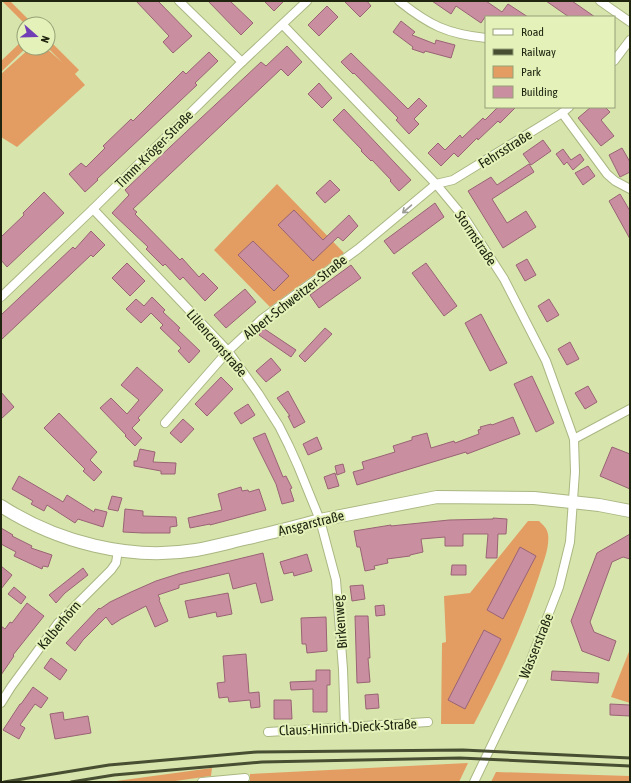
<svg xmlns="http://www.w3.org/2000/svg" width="631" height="783" viewBox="0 0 631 783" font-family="'Asap Condensed',sans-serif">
<rect width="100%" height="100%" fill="#d7e5ad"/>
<g fill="#e39d63">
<polygon points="2,1 10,1 33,24 25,24"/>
<polygon points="24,39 24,48 26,48 1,72 1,61"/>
<polygon points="48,39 79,70 75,74 85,85 17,147 1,137 1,74 30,48 46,48 63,63 48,48"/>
<polygon points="277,184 344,253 270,307 214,250"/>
<path d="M528,521h11c4,4 8,7 9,13 2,13 -5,29 -9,42 -17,52 -40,100 -65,148h-33l1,-81 4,-1 -2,-46 26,-3z"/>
<polygon points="630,649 630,703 611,697"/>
<polygon points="468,763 459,782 250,782 250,774"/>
<polygon points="212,768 211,776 168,782 109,782"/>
<polygon points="496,772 630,776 630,782 491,782"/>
</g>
<g fill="#c98fa0" stroke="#996374">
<polygon points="136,1 158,1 192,36 173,53 163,42 169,36"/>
<polygon points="208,1 230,1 253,23 241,35"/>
<polygon points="264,1 284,1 274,11"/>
<polygon points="344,1 367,1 371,6 360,17"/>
<polygon points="432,1 486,1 502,12 508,4 528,17 485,17 481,23 456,6 451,14"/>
<polygon points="546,1 572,1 595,17 569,17"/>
<polygon points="327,6 338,17 319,36 308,25"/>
<polygon points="401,21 415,32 412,35 435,44 436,40 455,45 451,58 425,51 424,53 412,49 413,47 393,32"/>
<polygon points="287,46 302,62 288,76 281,69 133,209 137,212 135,214 180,260 182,258 199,277 203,273 218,288 205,301 183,277 180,280 165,264 163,266 146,249 148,247 112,213 129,195 125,190 170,147 261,62 266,66"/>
<polygon points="209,52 218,61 195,83 197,85 97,179 98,180 85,192 69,174 81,163 86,167 105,148 103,146 131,119 133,121 183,71 186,74"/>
<polygon points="351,53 408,109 419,98 427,106 414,119 419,124 409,134 396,120 398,118 354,73 353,74 341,62"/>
<polygon points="319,83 332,98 322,108 308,94"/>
<polygon points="498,107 516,107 500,123 498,121 478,140 477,138 458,157 454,153 441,166 428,153 438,143 445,150 460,135 462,138 483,118 485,120"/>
<polygon points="591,107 605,107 610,112 601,120 614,136 601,146 578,118"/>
<polygon points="344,109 411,180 399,191 390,181 391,180 372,160 371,161 361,151 362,150 333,120"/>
<polygon points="543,140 551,151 531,165 523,154"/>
<polygon points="622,148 630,162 630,172 620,177 609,155"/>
<polygon points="563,149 571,160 580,154 584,160 573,170 567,162 564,165 556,154"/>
<polygon points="529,164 534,172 492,199 507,223 526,211 536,227 503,248 468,191 491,177 497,185"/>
<polygon points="588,166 595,176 583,185 575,173"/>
<polygon points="330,180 340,190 325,203 316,193"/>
<polygon points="44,192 64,213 7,267 1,260 1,237 24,215 23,213"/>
<polygon points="620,194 630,211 630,239 609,201"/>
<polygon points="435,203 444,217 394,254 384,241"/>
<polygon points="294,210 323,240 349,215 358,226 343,241 338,237 313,261 278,225"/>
<polygon points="91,231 105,245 93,257 91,255 1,340 1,315 73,247 75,249"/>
<polygon points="253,241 289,276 274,291 238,255"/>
<polygon points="527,259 536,275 525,281 516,265"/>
<polygon points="127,263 145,281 130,296 112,278"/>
<polygon points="426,263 457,306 444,316 412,273"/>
<polygon points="351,265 361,278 319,308 310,295"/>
<polygon points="245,289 256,302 226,328 214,315"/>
<polygon points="152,297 165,310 163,312 180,328 178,330 200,351 189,363 178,351 181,348 160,328 163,325 151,313 141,323 126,309 136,299 144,306"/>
<polygon points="549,299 559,315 547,322 538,306"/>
<polygon points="481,314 507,363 490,371 465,323"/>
<polygon points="263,328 296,350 291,357 259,335"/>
<polygon points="325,328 332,334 305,362 299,356"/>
<polygon points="570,342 579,359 567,365 558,349"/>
<polygon points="271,358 281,370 266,382 256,371"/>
<polygon points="137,367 163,390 138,418 140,420 132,428 142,438 135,446 125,436 126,435 100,408 111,398 127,414 139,400 121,385"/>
<polygon points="532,376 554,423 536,432 514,384"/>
<polygon points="221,377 233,389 207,416 195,404"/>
<polygon points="588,386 597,402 585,409 575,393"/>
<polygon points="288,391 305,422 294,428 288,416 290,416 277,398"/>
<polygon points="1,392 14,407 1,419"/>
<polygon points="248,404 255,415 241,424 234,413"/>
<polygon points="59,413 97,452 90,460 102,472 94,481 83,471 85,469 44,428"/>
<polygon points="513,417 520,434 467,454 466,452 357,485 353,472 364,469 362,462 395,452 393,446 412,440 412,437 427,433 431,448 454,441 455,443 479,434 478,430 481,429 480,427 491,424 492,425"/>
<polygon points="183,419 194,429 181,443 170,433"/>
<polygon points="265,433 283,477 286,476 292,488 290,489 294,501 282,504 276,484 253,438"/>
<polygon points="317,437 322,449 308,455 303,444"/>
<polygon points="612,447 630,454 630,489 600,476"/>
<polygon points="140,449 155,452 153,462 176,463 175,474 161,474 161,471 134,466 134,461 137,461"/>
<polygon points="343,464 345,472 337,475 335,466"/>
<polygon points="335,473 339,486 328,489 324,477"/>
<polygon points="19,476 60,500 63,502 67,495 94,512 95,509 107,512 103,527 78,519 75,523 47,505 44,511 31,504 33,501 12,489"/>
<polygon points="241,487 242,491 248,490 249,492 259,489 266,510 210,525 210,524 190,528 188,518 222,510 218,494"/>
<polygon points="112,496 122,498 118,511 108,509"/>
<polygon points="125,509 143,511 143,516 176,517 177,526 170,527 170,533 143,533 123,532"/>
<polygon points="493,518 507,519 506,534 498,534 497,558 486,558 488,534 463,534 463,546 445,546 445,537 421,539 423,552 410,555 410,556 387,559 388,563 374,566 375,569 365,571 360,547 357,547 354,531 391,525 391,526 449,520 493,519"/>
<polygon points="1,528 13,535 12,536 32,546 31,548 52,555 48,567 43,566 42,569 14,556 16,552 1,544"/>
<polygon points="630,534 630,559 623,557 612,562 590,622 594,632 616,641 609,661 582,651 571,621 597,553"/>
<polygon points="520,547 536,556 503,619 487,610"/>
<polygon points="263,553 273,600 261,603 256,583 233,589 229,573 179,585 179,588 158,595 160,599 159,600 168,621 155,627 146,606 121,619 112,625 106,617 83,640 75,651 66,643 99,608 100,609 110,602 131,592 156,581 181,573"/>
<polygon points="307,554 312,571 294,576 293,572 284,574 280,562"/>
<polygon points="452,565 466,565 466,575 451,575"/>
<polygon points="1,566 12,575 1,589"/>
<polygon points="83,568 88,575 65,593 56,603 51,597 49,595"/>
<polygon points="363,585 365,599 352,601 350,586"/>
<polygon points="14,587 26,597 21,604 8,594"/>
<polygon points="228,593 232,614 217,617 216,612 189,618 185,601"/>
<polygon points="27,603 44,616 13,655 14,656 1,675 1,626 5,629 10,622 12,623"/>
<polygon points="384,605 385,615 376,616 375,606"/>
<polygon points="355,616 368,616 370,658 368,658 370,682 357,683"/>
<polygon points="326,617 327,651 307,653 306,644 302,644 301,618"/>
<polygon points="484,630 501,639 465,709 448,700"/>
<polygon points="246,654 249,693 259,692 260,707 251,708 250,700 229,702 228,697 219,698 217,683 225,682 223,656"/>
<polygon points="51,658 67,670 60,680 44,668"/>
<polygon points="316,670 330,670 330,685 327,685 327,712 313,712 313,689 291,690 290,682 316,681"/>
<polygon points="552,671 599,673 598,683 551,680"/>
<polygon points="33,687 48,698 41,708 35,704 20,725 25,728 19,739 3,730 20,704 21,704"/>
<polygon points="378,694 379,708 366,709 365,695"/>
<polygon points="274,700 291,700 292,719 274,719"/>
<polygon points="610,704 630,705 630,716 610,715"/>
<polygon points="63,712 64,720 88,716 91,733 55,739 50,714"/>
</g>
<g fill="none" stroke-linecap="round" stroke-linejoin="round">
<g stroke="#aab782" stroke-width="10">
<g id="street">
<polyline points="179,1 242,62"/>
<path d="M399,1c30,24 48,33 87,37"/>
<polyline points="600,1 630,22"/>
<polyline points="283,25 436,184 466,220 504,279 546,361 574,439 575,472 570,542 559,587 523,680 474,782"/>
<polyline points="614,61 630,40"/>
<polyline points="562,113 607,174 615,181 630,189"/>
<polyline points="93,209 228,351 258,393 279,426 289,446 298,466 320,520 336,580 343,669 345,727"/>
<polyline points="1,297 93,209 242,62 307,1"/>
<polyline points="165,423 228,351 262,319 358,249 436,184 453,180 562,113 569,107"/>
<polyline points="574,439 630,409"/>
<polyline points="1,703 11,687 58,623 111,570 116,563 118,550"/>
<polyline points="268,732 428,722"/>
<polyline points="202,782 245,778"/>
</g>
</g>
<g stroke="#aab782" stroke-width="14">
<path id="secondary" d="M1,506c56,36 128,55 195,44 17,-3 35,-8 53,-12 24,-6 47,-11 71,-18l117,-23 97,1 65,7 31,6"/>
</g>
<use href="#street" stroke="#fff" stroke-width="8"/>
<use href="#secondary" stroke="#fff" stroke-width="12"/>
<g stroke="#474e31" stroke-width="3">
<polyline points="4,782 109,765 257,752 463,750 630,758"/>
<polyline points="71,782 114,775 262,762 460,758 630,766"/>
</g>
</g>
<defs><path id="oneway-shaft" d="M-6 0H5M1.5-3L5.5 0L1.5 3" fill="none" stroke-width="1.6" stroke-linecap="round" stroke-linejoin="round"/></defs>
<use stroke="#9b9d93" href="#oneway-shaft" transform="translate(407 209) rotate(139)"/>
<g text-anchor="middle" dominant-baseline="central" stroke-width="4" stroke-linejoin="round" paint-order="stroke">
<g font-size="14" fill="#202510" stroke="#e4f2ba">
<text transform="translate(154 149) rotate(-45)">Timm-Kröger-Straße</text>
<text transform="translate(505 149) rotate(-32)">Fehrsstraße</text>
<text transform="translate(476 238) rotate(56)">Stormstraße</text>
<text transform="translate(295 297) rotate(-38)">Albert-Schweitzer-Straße</text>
<text transform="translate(217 343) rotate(49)">Liliencronstraße</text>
<text transform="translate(311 523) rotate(-14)">Ansgarstraße</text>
<text transform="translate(340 622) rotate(-95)">Birkenweg</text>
<text transform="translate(59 625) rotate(-50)">Kalberhörn</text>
<text transform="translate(536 646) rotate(-68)">Wasserstraße</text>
<text transform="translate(348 727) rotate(-3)">Claus-Hinrich-Dieck-Straße</text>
</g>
</g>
<rect width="631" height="783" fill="none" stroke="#202510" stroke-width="4"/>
<rect x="485" y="16" width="130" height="92" fill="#e4f2ba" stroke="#96a076"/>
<rect x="493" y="29" width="20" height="6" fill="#ffffff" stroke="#96a076"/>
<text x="521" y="36" font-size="12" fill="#202510">Road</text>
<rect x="493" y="49" width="20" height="6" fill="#474e31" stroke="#96a076"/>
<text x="521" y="56" font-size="12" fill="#202510">Railway</text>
<rect x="493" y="66" width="20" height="12" fill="#e39d63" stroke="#96a076"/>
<text x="521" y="76" font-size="12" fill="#202510">Park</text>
<rect x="493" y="86" width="20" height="12" fill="#c98fa0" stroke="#96a076"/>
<text x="521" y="96" font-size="12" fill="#202510">Building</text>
<g transform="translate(36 36) rotate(110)"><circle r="19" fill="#e4f2ba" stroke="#96a076"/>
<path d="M0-3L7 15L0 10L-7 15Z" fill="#713eb5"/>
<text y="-6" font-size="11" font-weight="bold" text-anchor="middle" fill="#202510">N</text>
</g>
</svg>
